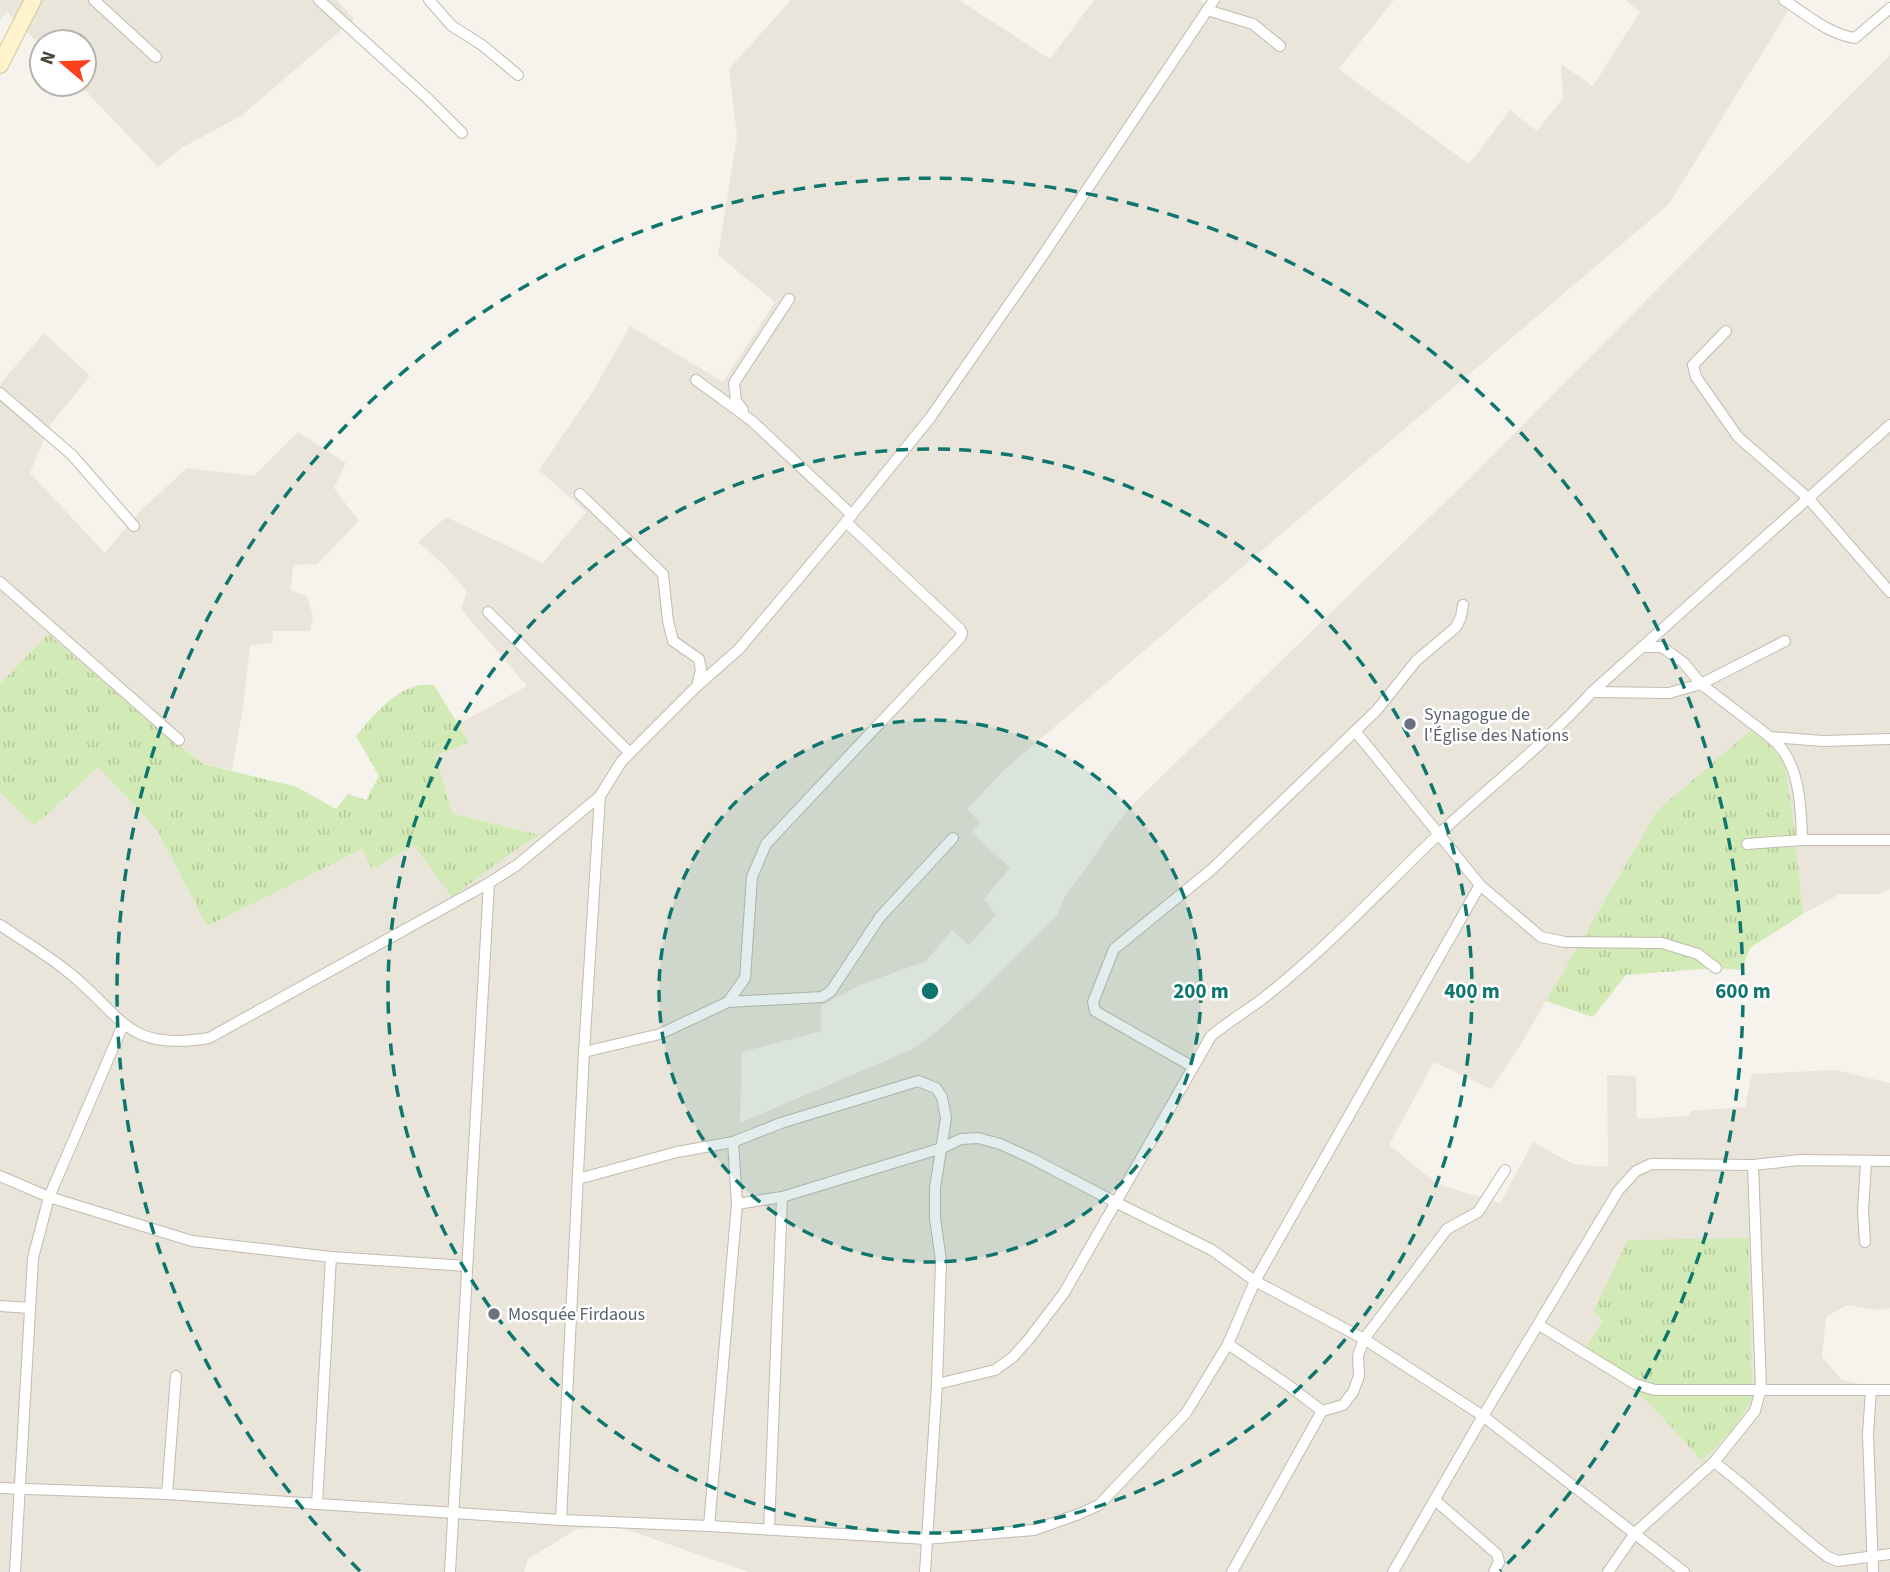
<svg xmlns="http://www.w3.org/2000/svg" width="1890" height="1572" viewBox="0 0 1890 1572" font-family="'Source Sans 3',sans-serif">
<defs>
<pattern id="grass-tufts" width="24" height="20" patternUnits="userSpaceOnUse" patternTransform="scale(1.75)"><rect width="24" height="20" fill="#d2eab5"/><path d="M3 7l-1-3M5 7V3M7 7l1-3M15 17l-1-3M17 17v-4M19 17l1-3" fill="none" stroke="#b6ca9c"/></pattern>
</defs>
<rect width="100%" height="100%" fill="#f6f3ec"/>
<g fill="#eae5da" fill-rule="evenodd">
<polygon points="0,0 337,0 354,19 241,116 183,147 158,167 79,84 84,84 84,42 42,42 42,47 7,12 0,20"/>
<path d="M791,0h168l91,59 44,-59h105l7,5 4,-5h184l-55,69 130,95 41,-54 27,21 26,-33 -2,-34 32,22 47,-74 -15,-12h170l-126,204 -664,565 -38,40 13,14 -9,9 39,36 -26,31 12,16 -27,30 -17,-15 -26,31 -66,24 -39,21v25l-79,21 -2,71 173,-74 26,-19 44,-41 75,-75 5,-14 65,-91 342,-331 420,-423v834l-10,5h-41l-36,20 -8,-80 -11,-77 -127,54 -136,233 -30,45 -57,-27 -45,83 48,39 63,19 33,-61 40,22 35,3 -1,-92 29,1 1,43 51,-3 3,-5 54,-4 7,-33 83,-4 55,13v225l-14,2 -29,-5 -21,12 -4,40 20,23 33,7 15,-1v186h-1141l-133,-46 -39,3 -49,30 -4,13h-524v-780l36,34 61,-60 61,65 49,94 155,-76 52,-4 97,8 27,-18 -86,-22 -16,-57 32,-14 -9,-18 68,-38 -66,-77 6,-18 -23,-26 -26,-23 28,-25 97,46 43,-51 -47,-42 54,-79 37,-65 93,56 52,-80 -57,-47 19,-119 -8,-67zM1604,1319l98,142 -51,-56 -67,-57z"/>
<polygon points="44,333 90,376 50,425 30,473 105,553 140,511 187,468 254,476 298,432 346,463 334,488 359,521 317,564 293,565 291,590 307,596 313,617 310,631 273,631 272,643 250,645 243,708 232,770 203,764 152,724 0,684 0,384"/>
</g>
<g fill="url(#grass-tufts)">
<path d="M48,634l104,90 51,40 94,23 39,22 12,-15 18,6 13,-24 -23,-40c19,-22 45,-56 78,-51l35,57 -33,14 16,57 87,22 -28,18 -59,44 -38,-52 -42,24 -10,-20 -155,77 -49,-95 -60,-64 -63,59 -35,-34v-108z"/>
<polygon points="1751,730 1784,757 1795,834 1803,914 1750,948 1742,970 1715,968 1626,975 1593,1017 1546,1001 1657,811"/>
<polygon points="1749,1238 1752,1399 1734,1428 1702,1461 1651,1405 1584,1349 1603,1320 1593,1311 1628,1240"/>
</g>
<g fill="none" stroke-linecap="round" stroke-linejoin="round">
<g stroke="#c2bbae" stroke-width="12">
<g id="street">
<polyline points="94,0 156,57"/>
<polyline points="319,0 427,98 462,133"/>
<polyline points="429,0 452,26 482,45 518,75"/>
<path d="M1784,0c22,14 44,34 71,38l35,-30"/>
<polyline points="1207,10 1253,24 1280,46"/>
<polyline points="1726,331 1693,365 1696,377 1738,437 1808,498 1890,592"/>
<polyline points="696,380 752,421 852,515"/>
<polyline points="0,393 72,455 134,526"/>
<polyline points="743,410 736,401 734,383 789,299"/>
<polyline points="580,494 663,574 668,621 673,641 699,659 701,670 697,686"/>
<polyline points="0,582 179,740"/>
<polyline points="488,612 630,753"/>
<polyline points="1642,647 1662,647 1684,663 1701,684 1770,737 1823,741 1890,739"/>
<polyline points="1592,692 1669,693 1701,684 1785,641"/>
<polyline points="1355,731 1480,885 1541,937 1565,942 1662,943 1698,954 1716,968"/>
<path d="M1770,737c30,23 31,68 32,103"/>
<polyline points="1747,844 1802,840 1890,840"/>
<path d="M0,925c22,15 46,29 67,46 56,44 57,81 142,67l280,-155 28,-18 83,-69 21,-34 76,-76 42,-37 107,-127 84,-104 107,-154 177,-264"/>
<polyline points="728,1002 822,997 831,991 880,917 953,838"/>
<polyline points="584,1052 660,1034 728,1002 745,978 752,877 766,844 960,638 962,633 960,629 846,522"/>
<polyline points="1193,1067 1095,1011 1093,1002 1114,949 1211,870 1377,710 1416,661 1456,627 1461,617 1463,605"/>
<polyline points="0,1176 49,1197 192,1241 331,1257 467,1266"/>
<polyline points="578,1179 677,1152 733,1142 781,1123 918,1081 936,1088 942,1097 946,1118 935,1188 935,1218 941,1261 937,1384 925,1572"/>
<polyline points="737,1204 782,1197 942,1148 961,1139 978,1138 1000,1144 1031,1158 1115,1202 1212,1250 1255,1281 1364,1339 1483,1416 1684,1572"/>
<polyline points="1865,1242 1863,1210 1866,1163"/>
<polyline points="0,1306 30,1308"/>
<polyline points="1539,1325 1635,1384 1655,1390 1890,1390"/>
<polyline points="1228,1344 1288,1385 1322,1411"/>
<path d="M937,1384l58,-14 18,-13 16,-18 35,-46 147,-257c19,-16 41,-28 60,-44 60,-48 112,-105 168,-158 51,-48 106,-90 153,-142l298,-267"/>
<polyline points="1871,1390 1868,1434 1873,1572"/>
<path d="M1714,1462c40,30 74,65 114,95l10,4 52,-7"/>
<polyline points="0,1488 167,1494 561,1520 709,1526 926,1539 1034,1530 1079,1514 1099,1505 1186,1413 1228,1344 1255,1281 1480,885"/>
<polyline points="167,1494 176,1376"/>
<polyline points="1436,1501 1497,1554 1499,1562 1494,1572"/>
<polyline points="317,1504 331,1257"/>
<polyline points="561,1520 584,1052 600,796"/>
<polyline points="709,1526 737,1204 733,1142"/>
<polyline points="769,1529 782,1197"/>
<polyline points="15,1572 33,1258 49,1197 123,1025"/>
<polyline points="450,1572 489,883"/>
<polyline points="1232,1572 1322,1411 1343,1405 1353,1392 1359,1376 1358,1356 1364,1339 1447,1229 1478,1212 1505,1170"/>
<polyline points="1393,1572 1483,1416 1618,1191 1636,1171 1651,1164 1753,1165"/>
<polyline points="1608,1572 1635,1533 1714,1462 1755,1411 1761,1389 1753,1165 1800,1160 1890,1161"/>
</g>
</g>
<g stroke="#d6c79b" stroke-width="18">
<polyline id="secondary" points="0,65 33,0"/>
</g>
<use href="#street" stroke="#fff" stroke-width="10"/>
<use href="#secondary" stroke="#fff3cd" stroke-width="16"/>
</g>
<circle cx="930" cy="991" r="271" fill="#0f766e" fill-opacity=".12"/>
<g fill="none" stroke="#0f766e" stroke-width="3.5" stroke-dasharray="12 9">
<circle cx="930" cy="991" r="271"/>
<circle cx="930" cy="991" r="542"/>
<path d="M360 1571A813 813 0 1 1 1500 1571"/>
</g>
<g fill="#6b7280" stroke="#fff" stroke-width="2.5">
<circle cx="1410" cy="724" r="7"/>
<circle cx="494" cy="1314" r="7"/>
</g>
<g text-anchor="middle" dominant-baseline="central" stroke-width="5" stroke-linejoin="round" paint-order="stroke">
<g font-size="18" fill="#5b616d" stroke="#fff" text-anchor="start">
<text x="1424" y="714">Synagogue de<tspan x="1424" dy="21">l'Église des Nations</tspan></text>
<text x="508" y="1314">Mosquée Firdaous</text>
</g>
</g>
<circle cx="930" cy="991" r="10" fill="#0f766e" stroke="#fff" stroke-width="3.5"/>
<g font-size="21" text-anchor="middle" font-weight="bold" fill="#0f766e" stroke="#fff" stroke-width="5" stroke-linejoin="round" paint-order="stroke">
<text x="1201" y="998">200 m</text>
<text x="1472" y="998">400 m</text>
<text x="1743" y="998">600 m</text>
</g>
<g transform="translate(63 63) rotate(289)"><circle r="33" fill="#ffffff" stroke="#b7b4b0" stroke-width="2"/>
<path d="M0-5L12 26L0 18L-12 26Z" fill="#fc3f1d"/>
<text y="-10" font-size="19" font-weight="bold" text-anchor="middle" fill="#4b4439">N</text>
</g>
</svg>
